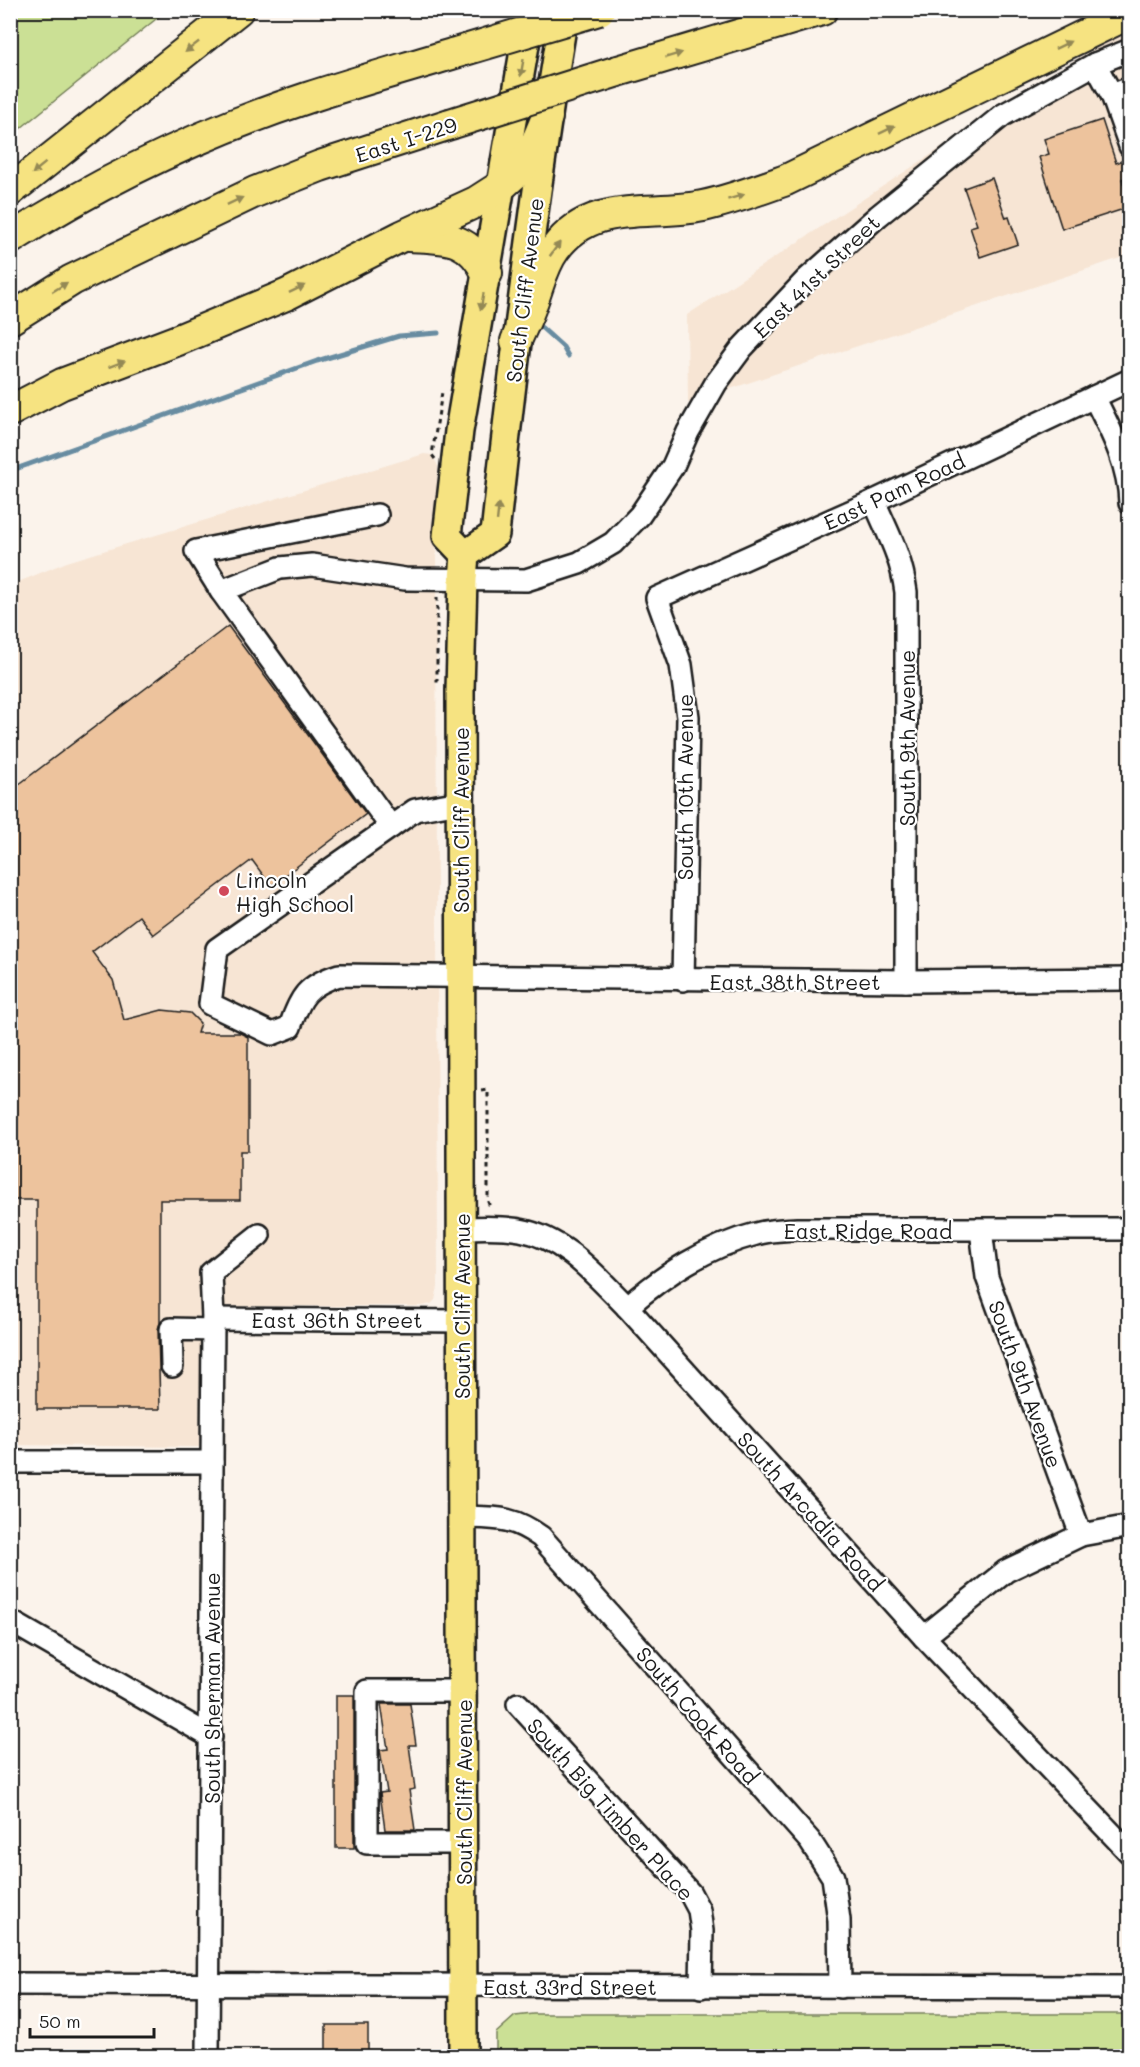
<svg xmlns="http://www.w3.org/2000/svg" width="1140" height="2067" viewBox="0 0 1140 2067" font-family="Mali,sans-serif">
<rect width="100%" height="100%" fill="#fbf3eb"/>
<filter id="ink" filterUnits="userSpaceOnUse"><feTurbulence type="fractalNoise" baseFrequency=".0167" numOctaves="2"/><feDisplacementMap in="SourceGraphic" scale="12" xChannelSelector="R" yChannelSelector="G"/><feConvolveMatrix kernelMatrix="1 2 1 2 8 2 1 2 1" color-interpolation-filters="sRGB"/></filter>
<g filter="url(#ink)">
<g fill="#f7e5d4">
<polygon points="1129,28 1129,255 688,403 687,315 1078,58"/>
<polygon points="424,454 432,455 438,466 436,533 438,1287 435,1300 431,1304 421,1306 201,1306 199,1447 11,1445 11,585 67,562"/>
</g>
<g fill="#cbe095" stroke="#747e58" stroke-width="1.5">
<polygon points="11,10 166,10 166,11 11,136"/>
<polygon points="533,2014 1129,2014 1129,2056 496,2056 496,2033 515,2016"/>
</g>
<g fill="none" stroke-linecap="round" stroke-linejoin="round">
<g stroke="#678ca1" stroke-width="5">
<polyline points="542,328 563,347 568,356"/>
<polyline points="10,471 317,361 399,336 438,333"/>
</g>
</g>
<g fill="#edc39d" stroke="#1c1c1c" stroke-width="1.5">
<polygon points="1102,120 1116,163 1124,160 1130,176 1122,179 1130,207 1062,229 1039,157 1049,154 1044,139"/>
<polygon points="992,178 1006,218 1009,217 1018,244 980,257 970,227 977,225 964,188"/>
<polygon points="228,626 366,814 271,886 252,860 153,935 139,916 92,952 113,980 124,1020 162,1010 190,1013 200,1023 197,1033 240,1033 248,1037 248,1151 240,1151 240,1200 160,1200 160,1323 158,1329 160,1409 37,1409 37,1200 14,1200 14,1078 10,1078 10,791"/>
<rect x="336" y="1695" width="18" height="153"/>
<polygon points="381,1704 410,1704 416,1745 409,1745 415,1789 409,1790 415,1830 385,1830 380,1793 387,1792 380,1750 388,1749"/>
<rect x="326" y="2025" width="42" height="31"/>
</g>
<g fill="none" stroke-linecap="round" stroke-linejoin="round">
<g stroke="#1c1c1c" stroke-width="26">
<g id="minor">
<polyline points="1095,64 1112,95 1130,146"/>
<polyline points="1112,95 1130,88"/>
<path d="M1094,397c17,34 35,67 36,106"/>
<path d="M874,501c14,33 27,54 32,91v389"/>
<polyline points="377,515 196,551 221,591 391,827"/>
<polyline points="221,591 280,568 312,565 405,579 526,580 579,563 613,543 640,515 673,466 688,432 716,383 742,348 807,279 878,216 1003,115 1095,64 1130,50"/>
<path d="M460,802l-45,8 -198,139 -7,55 62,30 18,-7c10,-30 17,-42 49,-52l567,6 224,-2"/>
<polyline points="683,980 688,717 681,665 657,598 874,501 1130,380"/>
<path d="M460,1228c20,0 41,-2 60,2 45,8 76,46 107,77l297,330 206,216"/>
<polyline points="981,1230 987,1277 1081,1535"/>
<path d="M627,1307c38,-33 79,-60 129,-73 13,-4 28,-4 41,-5h333"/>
<polyline points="213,1319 462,1321"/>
<polyline points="172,1366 171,1329 213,1330"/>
<polyline points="10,1462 212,1462"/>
<path d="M462,1517c35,1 50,-1 79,20l269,304 23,36 6,43 1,67"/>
<polyline points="10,1621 211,1737"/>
<polyline points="924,1637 1006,1571 1081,1535 1130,1526"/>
<polyline points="462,1691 367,1691 367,1843 463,1843"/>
<polyline points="518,1704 690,1893 699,1910 702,1931 701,1987"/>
<polyline points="10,1984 1130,1987"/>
<polyline points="208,2056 213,1319 211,1273 259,1235"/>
</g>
</g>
<g stroke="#1c1c1c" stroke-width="32">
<g id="major">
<polyline points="465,555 447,536 459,431 531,10"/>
<path d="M463,2056l-3,-1366 3,-111 2,-24 30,-21c19,-176 40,-350 70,-524"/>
</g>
</g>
<g stroke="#1c1c1c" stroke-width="34">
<g id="highway">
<polyline points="618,71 822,10"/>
<polyline points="10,191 238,10"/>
<path d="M408,236c38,2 60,-1 79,37"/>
<path d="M10,239c93,-59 193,-107 297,-141 49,-16 99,-30 148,-45"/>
<polyline points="10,319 72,280 255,192 320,166 450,124"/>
<path d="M516,341c5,-12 12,-25 16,-38 7,-18 11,-38 23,-54 37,-51 95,-32 148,-43 28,-6 55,-16 83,-26l344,-167"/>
<polyline points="10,411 62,384 178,340 288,294 402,236 476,202 501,186 520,169 536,143 547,117"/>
</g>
</g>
<g stroke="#1c1c1c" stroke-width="3" stroke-dasharray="4.5 4.5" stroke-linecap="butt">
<polyline points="435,459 432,455 442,392"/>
<polyline points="437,597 437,683"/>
<polyline points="482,1091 488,1090 488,1202 491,1209"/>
</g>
<use href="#minor" stroke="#fff" stroke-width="21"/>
<use href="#major" stroke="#f6e381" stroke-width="27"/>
<use href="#highway" stroke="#f6e381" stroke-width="30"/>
<g stroke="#1c1c1c" stroke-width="34" stroke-linecap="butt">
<g id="highway-bridge">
<polyline points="455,53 599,10"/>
<polyline points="450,124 618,71"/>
</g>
</g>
<use href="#highway-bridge" stroke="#f6e381" stroke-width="30"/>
</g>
<defs><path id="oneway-solid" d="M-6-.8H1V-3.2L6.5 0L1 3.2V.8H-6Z" transform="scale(1.5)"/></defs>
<g fill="#948954">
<use href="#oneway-solid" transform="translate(1063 45) rotate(-26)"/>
<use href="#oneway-solid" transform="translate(192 47) rotate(142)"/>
<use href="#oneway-solid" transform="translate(674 55) rotate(-17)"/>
<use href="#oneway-solid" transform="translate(522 68) rotate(100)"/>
<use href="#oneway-solid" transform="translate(887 130) rotate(-26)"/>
<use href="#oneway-solid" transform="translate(39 168) rotate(141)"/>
<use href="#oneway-solid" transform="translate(736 197) rotate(-17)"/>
<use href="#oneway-solid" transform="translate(235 201) rotate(-25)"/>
<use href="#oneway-solid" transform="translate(555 249) rotate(-54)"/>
<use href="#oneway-solid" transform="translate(60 287) rotate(-32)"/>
<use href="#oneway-solid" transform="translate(297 289) rotate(-26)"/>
<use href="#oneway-solid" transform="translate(482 302) rotate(100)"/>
<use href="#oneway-solid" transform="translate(117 364) rotate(-21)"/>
<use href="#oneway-solid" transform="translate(498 512) rotate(-84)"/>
</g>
</g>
<circle fill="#d1495b" stroke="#fff" stroke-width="2" cx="224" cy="891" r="6"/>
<g text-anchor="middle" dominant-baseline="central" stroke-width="4.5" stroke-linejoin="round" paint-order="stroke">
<g font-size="21" fill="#1c1c1c" stroke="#fff">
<text transform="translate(406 139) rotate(-18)">East I-229</text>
<text transform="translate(816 276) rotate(-44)">East 41st Street</text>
<text transform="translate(524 290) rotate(-83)">South Cliff Avenue</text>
<text transform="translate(894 491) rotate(-25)">East Pam Road</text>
<text transform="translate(906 738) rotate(-90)">South 9th Avenue</text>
<text transform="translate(684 787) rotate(-90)">South 10th Avenue</text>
<text transform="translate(460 820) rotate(-90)">South Cliff Avenue</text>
<text x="795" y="981">East 38th Street</text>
<text x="868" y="1230">East Ridge Road</text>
<text transform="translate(461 1306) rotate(-90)">South Cliff Avenue</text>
<text x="337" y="1319">East 36th Street</text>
<text transform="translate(1026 1384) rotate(70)">South 9th Avenue</text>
<text transform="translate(811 1511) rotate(48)">South Arcadia Road</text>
<text transform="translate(211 1688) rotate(-90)">South Sherman Avenue</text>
<text transform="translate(698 1715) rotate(49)">South Cook Road</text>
<text transform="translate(463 1792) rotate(-90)">South Cliff Avenue</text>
<text transform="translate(611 1809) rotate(48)">South Big Timber Place</text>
<text x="570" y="1986">East 33rd Street</text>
</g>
<g font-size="21" fill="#1c1c1c" stroke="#fff" text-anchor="start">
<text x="236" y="879">Lincoln<tspan x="236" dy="24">High School</tspan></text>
</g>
</g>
<rect width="1140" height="2067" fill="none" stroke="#fff" stroke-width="36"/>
<rect x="18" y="18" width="1104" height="2031" fill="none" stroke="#1c1c1c" stroke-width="2" filter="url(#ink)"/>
<path d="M30 2028v9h124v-9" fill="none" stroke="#1c1c1c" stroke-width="3"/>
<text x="39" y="2028" font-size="18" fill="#1c1c1c" stroke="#ffffff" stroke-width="4.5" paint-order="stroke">50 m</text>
</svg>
